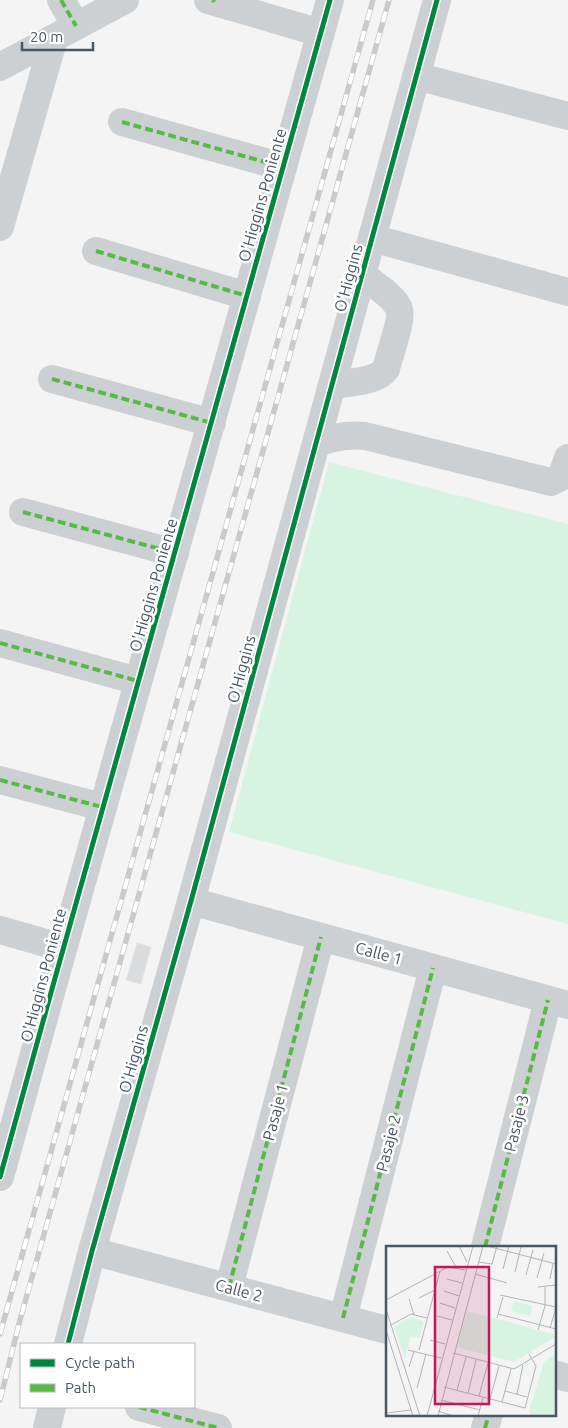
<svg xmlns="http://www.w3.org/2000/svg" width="568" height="1428" viewBox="0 0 568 1428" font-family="Ubuntu,sans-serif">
<rect width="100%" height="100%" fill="#f4f4f4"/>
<polygon fill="#d7f3e2" points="329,462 568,524 568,924 229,832"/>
<polygon fill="#dadbdc" stroke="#e5e6e7" points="137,943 151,947 141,984 126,980"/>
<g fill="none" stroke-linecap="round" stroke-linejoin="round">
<g stroke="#cdd0d3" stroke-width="28">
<polyline points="61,0 76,26"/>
<polyline points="208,0 321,33"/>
<polyline points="0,67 125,0"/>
<polyline points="416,76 568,116"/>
<polyline points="122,122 283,167"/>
<polyline points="0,227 54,38"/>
<polyline points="372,238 568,292"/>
<polyline points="96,251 247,296"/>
<polyline points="52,379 212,423"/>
<path d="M332,385c15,-2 45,-3 54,-16 3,-13 17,-51 13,-60 -4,-12 -27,-26 -37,-34"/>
<path d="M316,444c16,-7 31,-10 49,-8l186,46 10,-5 7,-19"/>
<polyline points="23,512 175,553"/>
<polyline points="0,643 138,681"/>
<polyline points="0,780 102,807"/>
<polyline points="191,901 568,1005"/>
<polyline points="0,930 63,948"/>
<path d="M0,1177c108,-393 220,-785 330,-1177"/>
<polyline points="485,1247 548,1000"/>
<polyline points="92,1251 387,1330"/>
<polyline points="229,1287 321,937"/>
<polyline points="343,1318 433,968"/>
<polyline points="68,1344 92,1251 191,901 437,0"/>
<polyline points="554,1374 568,1378"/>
<polyline points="139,1407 218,1428"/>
<polyline points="47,1428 52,1407"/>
<polyline points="485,1428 489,1414"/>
</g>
<g stroke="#c8cacc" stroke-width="5.5">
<g id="rail">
<polyline points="0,1334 373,0"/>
<polyline points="0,1400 20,1320 389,0"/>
</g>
</g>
<use href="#rail" stroke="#fff" stroke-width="4" stroke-dasharray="11" stroke-linecap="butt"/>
<g stroke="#58b947" stroke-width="4" stroke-dasharray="8 4" stroke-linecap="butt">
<polyline points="61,0 76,26"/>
<polyline points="213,0 214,2"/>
<polyline points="122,122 283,167"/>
<polyline points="96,251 247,296"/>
<polyline points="52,379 212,423"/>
<polyline points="23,512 175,553"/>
<polyline points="0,643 138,681"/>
<polyline points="0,780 102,807"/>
<polyline points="485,1247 548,1000"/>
<polyline points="229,1287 321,937"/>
<polyline points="343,1318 433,968"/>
<polyline points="139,1407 218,1428"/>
<polyline points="485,1428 489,1414"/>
</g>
<g stroke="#fff" stroke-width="8">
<g id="cycleway">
<path d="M0,1177c108,-393 220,-785 330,-1177"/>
<polyline points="68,1344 92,1251 191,901 437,0"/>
</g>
</g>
<use href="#cycleway" stroke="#00873e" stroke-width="5"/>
</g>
<g text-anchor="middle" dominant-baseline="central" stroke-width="5" stroke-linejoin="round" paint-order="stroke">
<g font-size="16" fill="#495762" stroke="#fff">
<text transform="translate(262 195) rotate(-74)">O'Higgins Poniente</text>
<text transform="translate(348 278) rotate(-75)">O'Higgins</text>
<text transform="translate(153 585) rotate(-74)">O'Higgins Poniente</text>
<text transform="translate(241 669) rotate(-75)">O'Higgins</text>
<text transform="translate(379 953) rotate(15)">Calle 1</text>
<text transform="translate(43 975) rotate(-75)">O'Higgins Poniente</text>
<text transform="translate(133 1059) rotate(-74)">O'Higgins</text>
<text transform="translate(275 1112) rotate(-75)">Pasaje 1</text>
<text transform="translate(516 1123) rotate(-76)">Pasaje 3</text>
<text transform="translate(388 1143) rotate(-76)">Pasaje 2</text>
<text transform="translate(239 1290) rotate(15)">Calle 2</text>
</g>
</g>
<g transform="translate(386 1246)">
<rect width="170" height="170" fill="#f4f4f4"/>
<path d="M128,55l18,5 -2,10 -19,-5zM81,65l89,24v1l-42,26 -57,-15zM25,71l13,5 -5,16 -8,-2 -6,22 -11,-32zM170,107v63h-25l-2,-5 15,-49z" fill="#d7f3e2"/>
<path fill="none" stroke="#b0b5ba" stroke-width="1" d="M73,0l8,16M101,0l69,18M61,5l9,16M92,16l14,2 5,-18M117,23l6,-23M129,26l6,-25M89,28l32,9M140,29l7,-25M151,32l7,-25M61,33l15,4M164,33l3,-15M152,41l18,-2M58,45l15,5M114,49l56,12M33,52l16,-8M23,53l5,16M0,54l62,-33 17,3M54,57l15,5M0,63l34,107M112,68l58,15M51,70l15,4M111,72l6,-21M5,79l20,-11 16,4M164,82l6,-20M0,84l27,86M152,84l7,-24v-19M44,94l15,4M22,104l33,8M33,104l21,-79M67,107l61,16 42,-25M23,121l5,-16M58,141l81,21 11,-42 -7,-12M31,142l9,-34M71,144l9,-33M119,145l22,6M82,147l8,-33M131,148l6,-29M93,150l9,-33M104,153l9,-33M55,154l39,10M116,156l9,-33M52,165l15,5M0,167l26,-3M41,170l46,-170M52,170l45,-170M92,170l5,-18"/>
<path fill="#c2185b" fill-opacity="0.15" stroke="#c2185b" stroke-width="2.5" d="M49,21h54v137h-54z"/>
<rect width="170" height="170" fill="none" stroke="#495762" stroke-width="2.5"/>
</g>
<rect x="20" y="1343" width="175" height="65" fill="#ffffff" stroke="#b6bcc0"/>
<rect x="30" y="1359" width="25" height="8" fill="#00873e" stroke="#b6bcc0"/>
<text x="65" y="1368" font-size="15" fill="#495762">Cycle path</text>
<rect x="30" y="1384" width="25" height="8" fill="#58b947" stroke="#b6bcc0"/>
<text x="65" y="1393" font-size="15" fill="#495762">Path</text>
<path d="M22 42v8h71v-8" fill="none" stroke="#495762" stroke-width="2.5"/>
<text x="30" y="42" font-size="15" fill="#495762" stroke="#ffffff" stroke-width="4" paint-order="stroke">20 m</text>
</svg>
